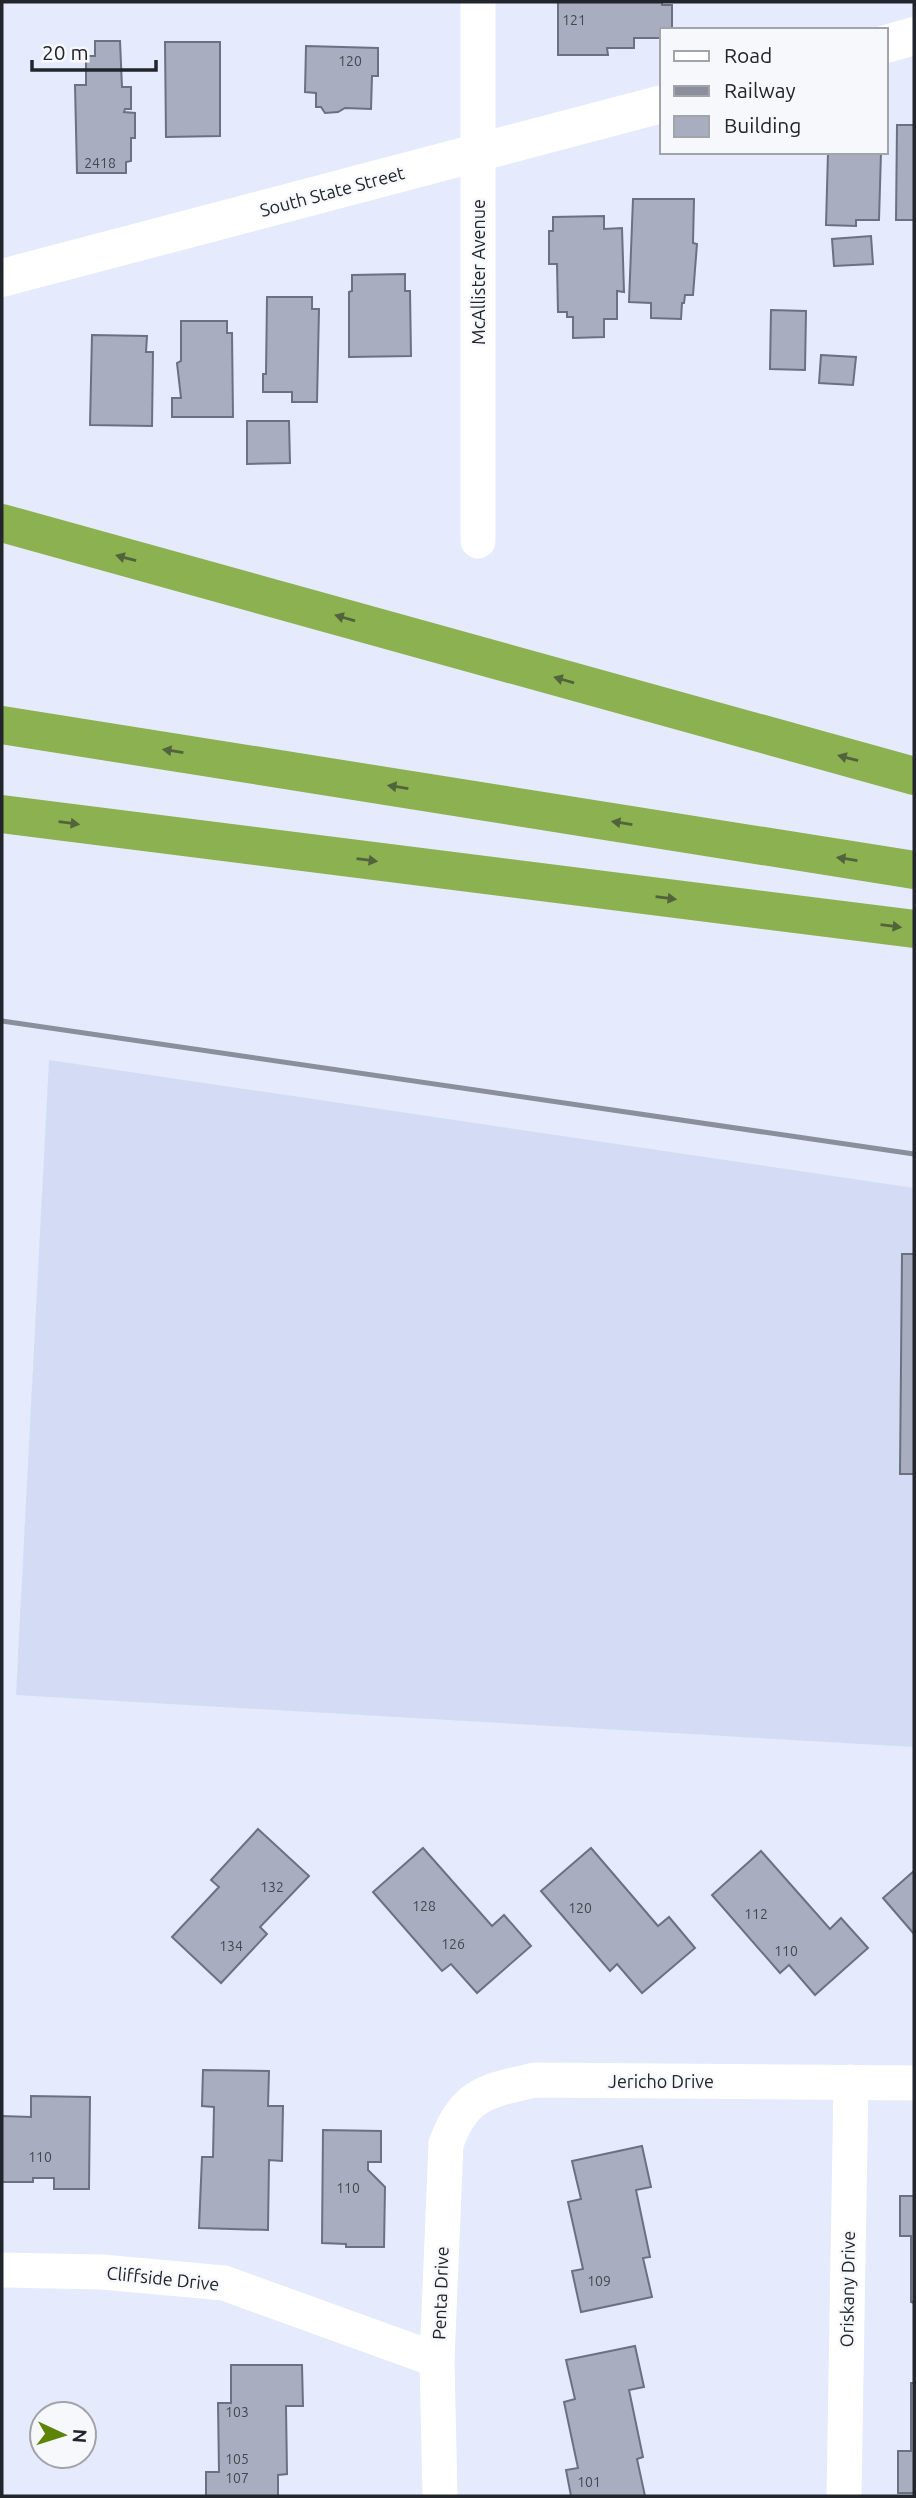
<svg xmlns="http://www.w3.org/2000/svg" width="916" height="2498" viewBox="0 0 916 2498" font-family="Ubuntu,sans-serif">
<rect width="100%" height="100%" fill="#e5eafc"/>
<polygon fill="#d3dcf4" points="49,1060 914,1188 914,1747 16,1695"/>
<g fill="#a8aebf" stroke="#6b7180" stroke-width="2">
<polygon points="558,2 662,2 662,5 672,5 672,30 661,29 661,38 634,38 634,48 607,48 608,55 558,55"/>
<polygon points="95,41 120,41 122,87 131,87 131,109 125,109 124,112 135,113 135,138 131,138 131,161 126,162 126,173 77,173 75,85 86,85 86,56 95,56"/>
<polygon points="165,42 220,42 220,136 166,137"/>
<polygon points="306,46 378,48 378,76 372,76 371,109 345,108 338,112 325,113 321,107 316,107 316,93 305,92"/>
<polygon points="897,125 914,125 914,220 896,220"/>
<polygon points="828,152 881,152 879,220 856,220 856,226 826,225"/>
<polygon points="633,199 694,199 693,243 697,244 693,295 685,295 684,303 682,303 681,319 651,318 651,303 629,302"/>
<polygon points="604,216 604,229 622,228 624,292 617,291 617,319 604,319 604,337 573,338 573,317 567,317 567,312 558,312 557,264 549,264 549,231 553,231 553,217"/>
<polygon points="871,236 873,264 834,266 832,239"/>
<polygon points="405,274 405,291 410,291 411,356 349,357 349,292 352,291 352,275"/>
<polygon points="267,297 312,297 312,309 319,309 317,402 292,402 292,392 263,392 263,374 266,374"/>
<polygon points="771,310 806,311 805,370 770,369"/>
<polygon points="181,321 227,321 227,333 232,333 233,417 172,417 172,398 181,398 177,363 181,361"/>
<polygon points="92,335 147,336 146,352 153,352 152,426 90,425"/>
<polygon points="821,355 856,357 853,385 819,383"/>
<polygon points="247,421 289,421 290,463 247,464"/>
<polygon points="902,1254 914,1254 914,1474 900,1474"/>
<polygon points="258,1829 309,1876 260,1927 267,1934 221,1983 172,1937 219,1887 211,1880"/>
<polygon points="423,1848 492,1926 504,1915 531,1946 477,1993 451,1964 442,1971 373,1892"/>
<polygon points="591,1848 658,1926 669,1917 695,1948 642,1993 617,1964 610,1971 541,1891"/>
<polygon points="761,1851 830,1929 841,1918 868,1948 815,1995 789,1965 780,1973 712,1895"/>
<polygon points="914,1871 914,1934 883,1898"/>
<polygon points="203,2070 269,2071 268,2106 283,2106 282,2161 269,2160 268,2230 199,2228 202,2157 213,2157 214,2107 202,2106"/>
<polygon points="31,2096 90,2097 89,2189 54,2189 54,2178 33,2178 33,2182 2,2182 2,2116 31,2117"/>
<polygon points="323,2130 381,2131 381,2162 368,2162 368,2170 385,2187 384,2247 346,2247 346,2244 322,2243"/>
<polygon points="642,2146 651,2187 636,2190 650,2257 643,2258 652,2297 581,2312 572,2271 583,2269 568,2202 581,2199 572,2161"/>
<polygon points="900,2196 914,2196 914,2303 911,2302 911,2236 900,2236"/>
<polygon points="635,2346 644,2387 629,2390 643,2457 637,2459 645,2496 571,2496 566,2470 578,2468 564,2402 575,2399 566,2360"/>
<polygon points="231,2365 302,2365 303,2406 286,2406 287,2474 278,2475 278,2496 206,2496 206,2472 219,2472 218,2403 231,2403"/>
<polygon points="911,2383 914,2383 914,2493 898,2493 898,2451 911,2451"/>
</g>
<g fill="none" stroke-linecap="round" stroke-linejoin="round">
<g stroke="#fff" stroke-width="35">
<polyline points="478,541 478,2"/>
<polyline points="2,2270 102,2272 224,2283 437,2360"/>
<path d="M440,2496l-3,-136 9,-216c18,-51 41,-53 89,-64l379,3"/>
<polyline points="844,2496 851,2082"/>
</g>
<g stroke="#fff" stroke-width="38">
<polyline points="886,44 914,36"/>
<polyline points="2,278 662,104"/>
</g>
<g stroke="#8bb150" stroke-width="38">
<polyline points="2,523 914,776"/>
<polyline points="2,725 914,870"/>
<polyline points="2,814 914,929"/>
</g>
<polyline stroke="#8b8f9c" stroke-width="5" points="2,1021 914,1154"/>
</g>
<defs><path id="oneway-solid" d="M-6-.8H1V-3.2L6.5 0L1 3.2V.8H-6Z" transform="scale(1.75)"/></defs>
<g fill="#52643c">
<use href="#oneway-solid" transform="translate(126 558) rotate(-165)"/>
<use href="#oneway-solid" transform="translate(345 618) rotate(-164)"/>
<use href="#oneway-solid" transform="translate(564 680) rotate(-164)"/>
<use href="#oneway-solid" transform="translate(173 751) rotate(-171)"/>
<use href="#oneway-solid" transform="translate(848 758) rotate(-165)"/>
<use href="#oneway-solid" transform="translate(398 787) rotate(-171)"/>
<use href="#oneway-solid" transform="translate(69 823) rotate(7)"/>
<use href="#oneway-solid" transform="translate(622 823) rotate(-171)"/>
<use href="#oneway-solid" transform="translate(847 859) rotate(-171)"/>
<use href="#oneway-solid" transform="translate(367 860) rotate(7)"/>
<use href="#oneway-solid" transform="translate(666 898) rotate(7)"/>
<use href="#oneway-solid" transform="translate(891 926) rotate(7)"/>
</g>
<g text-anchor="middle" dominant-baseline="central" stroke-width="5" stroke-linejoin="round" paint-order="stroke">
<g font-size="14" fill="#444751">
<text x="574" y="20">121</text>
<text x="350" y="61">120</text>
<text x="100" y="163">2418</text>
<text x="272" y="1887">132</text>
<text x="424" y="1906">128</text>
<text x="580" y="1908">120</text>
<text x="756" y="1914">112</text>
<text x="453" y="1944">126</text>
<text x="231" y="1946">134</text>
<text x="786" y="1951">110</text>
<text x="40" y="2157">110</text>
<text x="348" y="2188">110</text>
<text x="599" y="2281">109</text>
<text x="237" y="2412">103</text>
<text x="237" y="2459">105</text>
<text x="237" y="2478">107</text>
<text x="589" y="2482">101</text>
</g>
<g font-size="18" fill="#23252c" stroke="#f7f8fc">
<text transform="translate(332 191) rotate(-15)">South State Street</text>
<text transform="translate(478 272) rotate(-90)">McAllister Avenue</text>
<text x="661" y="2081">Jericho Drive</text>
<text transform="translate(163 2278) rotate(6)">Cliffside Drive</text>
<text transform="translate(847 2289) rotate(-89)">Oriskany Drive</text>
<text transform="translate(440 2293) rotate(-88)">Penta Drive</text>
</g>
</g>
<rect width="916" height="2498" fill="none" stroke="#23252c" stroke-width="7"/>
<rect x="660" y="28" width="228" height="126" fill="#f7f8fc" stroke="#a2a4a9" stroke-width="2"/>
<rect x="674" y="51" width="35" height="10" fill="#ffffff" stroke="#a2a4a9" stroke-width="2"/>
<text x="724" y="63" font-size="21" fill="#23252c">Road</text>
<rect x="674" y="86" width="35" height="10" fill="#8b8f9c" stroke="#a2a4a9" stroke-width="2"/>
<text x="724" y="98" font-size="21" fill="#23252c">Railway</text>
<rect x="674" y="116" width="35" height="21" fill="#a8aebf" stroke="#a2a4a9" stroke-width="2"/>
<text x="724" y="133" font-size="21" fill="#23252c">Building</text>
<g transform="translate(63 2435) rotate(94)"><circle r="33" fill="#f7f8fc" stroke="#a2a4a9" stroke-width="2"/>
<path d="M0-5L12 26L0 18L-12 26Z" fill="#5e8405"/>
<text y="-10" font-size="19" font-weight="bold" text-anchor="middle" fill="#23252c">N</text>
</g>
<path d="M32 60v10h124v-10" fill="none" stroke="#23252c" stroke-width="3.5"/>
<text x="42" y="60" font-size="21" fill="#23252c" stroke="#f7f8fc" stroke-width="5" paint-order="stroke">20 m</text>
</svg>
